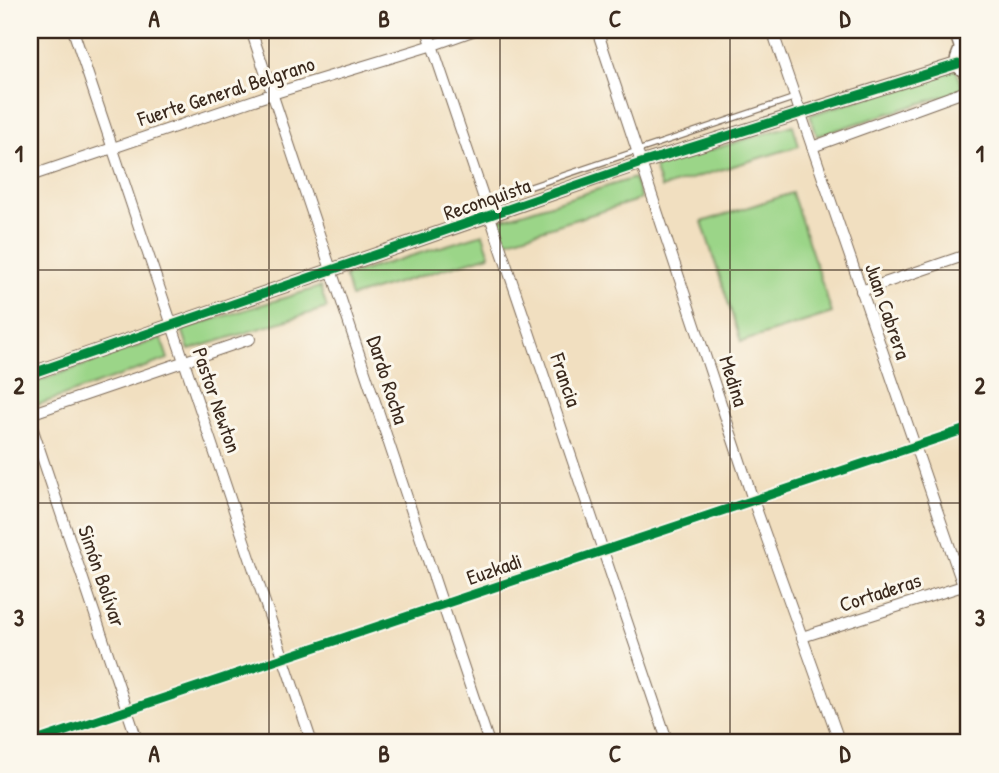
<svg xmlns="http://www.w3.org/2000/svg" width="999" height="773" viewBox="0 0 999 773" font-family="'Patrick Hand',sans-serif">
<rect width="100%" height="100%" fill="#fbf7ec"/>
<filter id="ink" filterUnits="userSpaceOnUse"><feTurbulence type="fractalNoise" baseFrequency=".0143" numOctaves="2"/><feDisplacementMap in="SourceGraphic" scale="14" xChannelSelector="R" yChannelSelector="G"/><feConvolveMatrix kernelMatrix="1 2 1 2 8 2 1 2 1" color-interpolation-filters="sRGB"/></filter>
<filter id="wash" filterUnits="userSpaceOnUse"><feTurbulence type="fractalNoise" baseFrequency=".00686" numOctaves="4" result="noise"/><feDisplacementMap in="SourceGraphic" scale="28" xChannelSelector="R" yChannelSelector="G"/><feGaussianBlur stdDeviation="1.57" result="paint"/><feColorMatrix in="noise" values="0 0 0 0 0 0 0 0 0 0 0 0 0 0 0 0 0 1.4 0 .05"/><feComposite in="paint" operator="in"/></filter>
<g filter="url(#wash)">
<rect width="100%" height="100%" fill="#f1dfc0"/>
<g fill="#9bd588" stroke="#6b8053" stroke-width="2">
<polygon points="956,69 963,90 817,136 810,115"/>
<polygon points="793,125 799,146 661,188 654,167"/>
<polygon points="634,178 641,199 503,242 496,221"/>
<polygon points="792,193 832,313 741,342 702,222"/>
<polygon points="483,234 490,255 351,297 345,276"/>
<polygon points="320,287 327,308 189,350 182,329"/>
<polygon points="161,338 168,359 32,407 30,384"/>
</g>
</g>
<g filter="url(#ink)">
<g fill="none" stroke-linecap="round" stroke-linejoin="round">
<g stroke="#7b6957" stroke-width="7">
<polyline id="lane" points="485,202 794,98"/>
</g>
<g stroke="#7b6957" stroke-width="12">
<g id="street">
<polyline points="73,30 312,743"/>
<polyline points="251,30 489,743"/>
<polyline points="427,30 668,743"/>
<polyline points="597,30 753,500 840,743"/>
<polyline points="772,30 969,603"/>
<polyline points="812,147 969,90"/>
<polyline points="30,176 272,94 433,45 475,30"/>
<polyline points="861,291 969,254"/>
<polyline points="30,414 250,339"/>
<polyline points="30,421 138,743"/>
<polyline points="802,637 969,584"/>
<polyline points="30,743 969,428"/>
</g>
</g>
<g stroke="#7b6957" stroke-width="15">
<g id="secondary">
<polyline points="955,30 961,48"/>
<polyline points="969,43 961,48 957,58 960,68 969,75"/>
<polyline points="30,374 641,163 958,64"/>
</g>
</g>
<use href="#lane" stroke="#fff" stroke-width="4.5"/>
<use href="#street" stroke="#fff" stroke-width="10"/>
<use href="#secondary" stroke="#fff" stroke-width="12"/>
<g stroke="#fbf7ec" stroke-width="13">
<g id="cycleway">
<polyline points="30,374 641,163 958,64"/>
<polyline points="30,743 969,428"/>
</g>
</g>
<use href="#cycleway" stroke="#00873e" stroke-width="9"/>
</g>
</g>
<path fill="none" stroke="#3b2a1e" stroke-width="2" stroke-opacity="0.55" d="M269,30v713M500,30v713M730,30v713M30,270h939M30,503h939"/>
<g text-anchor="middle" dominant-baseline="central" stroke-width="6" stroke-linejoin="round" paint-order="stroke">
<g font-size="21" fill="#3b2a1e" stroke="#fbf7ec">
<text transform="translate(226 91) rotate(-18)">Fuerte General Belgrano</text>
<text transform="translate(487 199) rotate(-19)">Reconquista</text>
<text transform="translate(888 311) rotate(71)">Juan Cabrera</text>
<text transform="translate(388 380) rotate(72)">Dardo Rocha</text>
<text transform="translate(566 380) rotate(71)">Francia</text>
<text transform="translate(734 381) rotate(72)">Medina</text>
<text transform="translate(217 400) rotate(71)">Pastor Newton</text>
<text transform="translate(494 569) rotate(-19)">Euzkadi</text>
<text transform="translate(102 576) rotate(71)">Simón Bolívar</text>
<text transform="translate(880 592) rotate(-18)">Cortaderas</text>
</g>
</g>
<rect width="999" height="773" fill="none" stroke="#fbf7ec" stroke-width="77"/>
<rect x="38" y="38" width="922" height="696" fill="none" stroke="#3b2a1e" stroke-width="2.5"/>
<g font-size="23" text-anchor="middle" font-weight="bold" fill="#3b2a1e">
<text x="154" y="27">A</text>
<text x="384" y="27">B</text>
<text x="615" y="27">C</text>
<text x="845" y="27">D</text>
<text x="19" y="162">1</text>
<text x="980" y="162">1</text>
<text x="19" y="394">2</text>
<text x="980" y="394">2</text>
<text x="19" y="626">3</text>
<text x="980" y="626">3</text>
<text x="154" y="762">A</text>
<text x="384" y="762">B</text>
<text x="615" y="762">C</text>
<text x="845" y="762">D</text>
</g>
</svg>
